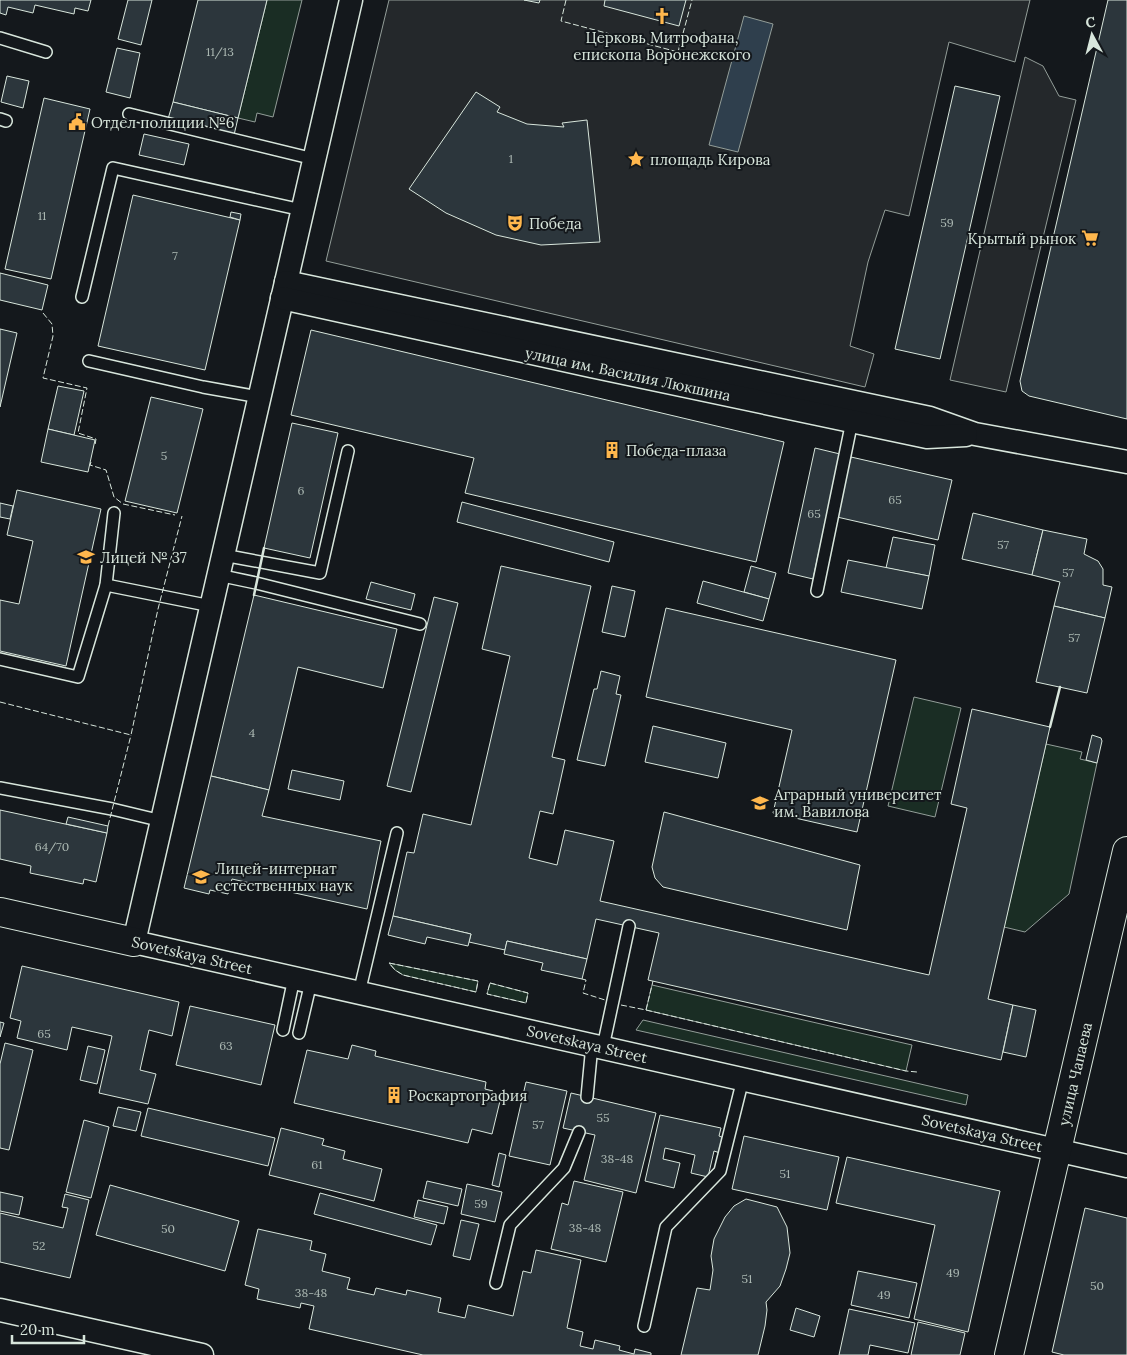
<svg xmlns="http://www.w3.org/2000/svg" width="1127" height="1355" viewBox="0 0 1127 1355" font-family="Lora,serif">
<rect width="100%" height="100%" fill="#14181c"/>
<g fill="#1a2d24" stroke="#939e99">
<polygon points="267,0 302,0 273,117 257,113 255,122 238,118"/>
<polygon points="914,697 961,708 935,817 888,806"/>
<polygon points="1046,744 1082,752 1080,759 1097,763 1069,894 1025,932 1004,927"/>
<polygon points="389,963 478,981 476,992 403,975 395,970"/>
<polygon points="490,983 528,993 526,1003 487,994"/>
<polygon points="652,985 912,1045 906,1071 646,1010"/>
<polygon points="643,1020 968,1095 966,1105 636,1030"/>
</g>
<g fill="#24282b" stroke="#939e99">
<polygon points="389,0 1030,0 1015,62 949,42 909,216 885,210 868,262 850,346 874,354 865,387 326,261"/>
<polygon points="1025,57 1043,66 1059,96 1076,100 1006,392 950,380"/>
</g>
<polygon fill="#2f3f4d" stroke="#939e99" points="744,16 773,24 738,152 709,145"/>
<g fill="#2c363c" stroke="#d8e6dc">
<polygon points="0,0 91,0 88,11 75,8 74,14 35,5 33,13 8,7 6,15 0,13"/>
<polygon points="128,0 152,0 141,45 118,39"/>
<polygon points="198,0 267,0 238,118 173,102"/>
<polygon points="524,0 540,0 539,3"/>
<polygon points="605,0 686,0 679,26 604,6"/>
<polygon points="1108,0 1127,0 1127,419 1029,396 1022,391 1020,381"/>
<polygon points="117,48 140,53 130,98 106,92"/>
<polygon points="7,76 29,81 23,108 1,102"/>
<polygon points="955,86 1000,96 940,359 895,349"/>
<polygon points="476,92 500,107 497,112 527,124 564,127 562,123 587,120 600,242 541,245 496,235 446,213 409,189"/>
<polygon points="44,98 90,109 51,279 5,269"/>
<polygon points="173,102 238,118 234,135 168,119"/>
<polygon points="144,134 189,144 184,165 139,155"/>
<polygon points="133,195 240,220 205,370 98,346"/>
<polygon points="231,212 241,214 240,220 230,217"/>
<polygon points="0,273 48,285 42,310 0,300"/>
<polygon points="0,329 17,333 0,407"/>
<polygon points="311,330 784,442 756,562 465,493 474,458 291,415"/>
<polygon points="58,386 84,391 74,435 48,429"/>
<polygon points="151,397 203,409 177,513 125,501"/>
<polygon points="292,423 338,433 310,558 264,548"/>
<polygon points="48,429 95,440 88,472 41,462"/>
<polygon points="815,448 840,454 813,579 788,573"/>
<polygon points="851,457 952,480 938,540 837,517"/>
<polygon points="17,490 101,509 66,666 0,651 0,600 19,604 33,541 7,535"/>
<polygon points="462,502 614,542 609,562 457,522"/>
<polygon points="0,503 13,506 10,519 0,517"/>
<polygon points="973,513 1043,530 1032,575 962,559"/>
<polygon points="1043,530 1087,539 1084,554 1098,561 1103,569 1103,585 1112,587 1105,618 1054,606 1060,582 1032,575"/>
<polygon points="893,537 935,545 929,576 886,568"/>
<polygon points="848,560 929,576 922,609 841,592"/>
<polygon points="501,566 591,586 552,757 565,760 553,814 540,811 529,858 557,865 565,830 614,841 600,901 929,975 967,808 951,804 972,709 1050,727 988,999 1013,1005 1001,1060 648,980 659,933 596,919 587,959 507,941 505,950 469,942 471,934 393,916 407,852 414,853 423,814 471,825 510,656 482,649"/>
<polygon points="751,566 776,573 769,599 744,592"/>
<polygon points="703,581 769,599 763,621 697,603"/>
<polygon points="371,582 415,594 411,610 366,599"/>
<polygon points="612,586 635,591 625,637 602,632"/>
<polygon points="254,595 397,629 383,688 298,667 269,790 211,776"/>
<polygon points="434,597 458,603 411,792 387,786"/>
<polygon points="1054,606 1105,618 1087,693 1036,682"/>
<polygon points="666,608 896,660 857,832 773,813 792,730 646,697"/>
<polygon points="601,671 620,676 616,694 621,695 605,766 577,760 594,689 597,689"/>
<polygon points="653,726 726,743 718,778 645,762"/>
<polygon points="1092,735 1101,738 1102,741 1097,763 1086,760"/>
<polygon points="292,770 344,781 340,800 288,789"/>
<polygon points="211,776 269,790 262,816 381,841 367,909 232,879 228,894 210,890 209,894 184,888"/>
<polygon points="0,810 107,833 96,882 84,879 83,884 30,873 31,866 0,859"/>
<polygon points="664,812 860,865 847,930 663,887 655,878 652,867"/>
<polygon points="68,817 108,826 107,833 66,824"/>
<polygon points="393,916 471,934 468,946 427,937 425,944 388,935"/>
<polygon points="507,941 587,959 582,979 541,970 543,963 504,954"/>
<polygon points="22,966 179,1002 172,1036 149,1030 140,1070 156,1074 148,1104 99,1093 112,1036 72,1027 67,1050 17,1038 21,1021 10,1018"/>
<polygon points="1013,1005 1036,1010 1026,1057 1003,1052"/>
<polygon points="190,1006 275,1025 261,1085 176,1065"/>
<polygon points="0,1022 4,1023 0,1037"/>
<polygon points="5,1043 33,1050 9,1150 0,1148 0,1064"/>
<polygon points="352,1045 376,1051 375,1056 486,1082 485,1089 493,1091 491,1099 500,1101 492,1134 472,1129 468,1143 294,1103 307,1050 348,1059"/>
<polygon points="88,1046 105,1050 97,1084 80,1080"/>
<polygon points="526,1082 567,1091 550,1165 509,1156"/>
<polygon points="571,1093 656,1113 636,1193 584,1180 595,1135 563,1128"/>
<polygon points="118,1107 141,1112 136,1131 113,1126"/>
<polygon points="148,1108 275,1138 268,1166 141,1136"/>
<polygon points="660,1115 721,1128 719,1136 724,1138 720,1153 714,1151 708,1177 691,1173 695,1155 665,1148 663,1159 680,1163 674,1188 645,1181"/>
<polygon points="84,1120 109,1127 91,1198 66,1192"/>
<polygon points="281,1128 324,1139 322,1145 345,1151 343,1159 382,1169 374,1201 269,1175"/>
<polygon points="744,1136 839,1157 827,1210 732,1189"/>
<polygon points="499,1153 506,1155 499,1187 492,1185"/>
<polygon points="847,1157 1000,1191 968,1332 914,1319 935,1225 836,1203"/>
<polygon points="427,1181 462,1189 458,1206 423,1198"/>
<polygon points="574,1181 623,1192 606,1262 551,1249 562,1203 568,1205"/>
<polygon points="467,1184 502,1192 495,1222 461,1214"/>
<polygon points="110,1185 239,1221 225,1271 96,1235"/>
<polygon points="0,1192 23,1197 19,1215 0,1211"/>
<polygon points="320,1193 437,1225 431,1245 314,1214"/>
<polygon points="65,1194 89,1200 70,1278 0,1262 0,1213 63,1228 68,1208 62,1207"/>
<polygon points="746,1199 777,1207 787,1227 790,1253 786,1269 780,1286 766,1302 767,1310 765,1326 758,1355 681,1355 697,1288 710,1290 713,1270 711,1256 714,1239 725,1217 734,1206"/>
<polygon points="418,1200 448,1207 444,1224 414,1217"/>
<polygon points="1085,1208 1127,1218 1127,1355 1064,1355 1052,1352"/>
<polygon points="461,1220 479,1224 470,1260 453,1256"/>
<polygon points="258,1229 312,1241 310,1250 326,1254 322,1271 350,1278 347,1289 374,1295 376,1288 406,1295 407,1290 441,1298 438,1312 465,1318 468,1305 513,1316 523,1271 531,1273 536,1250 581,1260 567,1328 583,1332 580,1346 593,1349 595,1340 620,1346 619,1350 634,1354 635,1349 651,1353 651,1355 423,1355 309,1329 314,1306 301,1303 300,1308 257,1299 259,1289 245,1285"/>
<polygon points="858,1271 917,1283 909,1318 851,1305"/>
<polygon points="796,1308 820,1316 814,1337 790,1330"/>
<polygon points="849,1309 915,1323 908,1353 870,1345 868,1355 839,1355"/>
<polygon points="918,1322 965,1333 960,1355 911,1355"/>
</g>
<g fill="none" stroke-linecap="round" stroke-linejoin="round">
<g stroke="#d8e6dc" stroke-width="14">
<g id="service">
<polyline points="0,38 46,52"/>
<polyline points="129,114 314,159"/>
<polyline points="0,119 6,121"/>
<polyline points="82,297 113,168 302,210"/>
<polyline points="89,361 203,387 259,397"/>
<polyline points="223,555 320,573 348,451"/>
<polyline points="218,575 256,583 420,624"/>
<polyline points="106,585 211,606"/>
<polyline points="817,591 852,421"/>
<polyline points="0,659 78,677 106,585 114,513"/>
<polyline points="0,788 112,809 162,821"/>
<polyline points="359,993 397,833"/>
<polyline points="283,1030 294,978"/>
<polyline points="299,1033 311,982"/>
<polyline points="603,1047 629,926"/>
<polyline points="587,1097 592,1045"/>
<polyline points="496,1283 510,1225 564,1168 579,1132"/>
<polyline points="644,1326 666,1227 720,1171 743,1079"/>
</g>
</g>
<g stroke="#d8e6dc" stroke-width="25">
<g id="minor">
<polyline points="351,0 134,942 1127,1166"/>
<polyline points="286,282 930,418 975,434 1127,462"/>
<polyline points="282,298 591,366 927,437 966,435"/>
<polyline points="0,1310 202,1355"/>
</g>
</g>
<g stroke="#d8e6dc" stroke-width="30">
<g id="tertiary">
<polyline points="0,912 134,942"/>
<polyline points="1009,1355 1127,851"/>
</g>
</g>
<use href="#service" stroke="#14181c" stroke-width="11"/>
<use href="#minor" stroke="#14181c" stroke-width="22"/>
<use href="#tertiary" stroke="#14181c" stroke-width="28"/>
<g stroke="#d8e6dc" stroke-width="1" stroke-dasharray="6 2.5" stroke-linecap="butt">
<polyline points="566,0 561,21 678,52 692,0"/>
<polyline points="43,313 52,324 53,336 43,378 87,388 78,433 96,439 95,445"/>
<polyline points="91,462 90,465 106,470 114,497 123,504 175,515"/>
<polyline points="0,702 131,735 158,609 182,516"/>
<polyline points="108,826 131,735"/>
<polygon points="389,963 478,981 476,992 403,975 395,970"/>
<polyline points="582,979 586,980 583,993 605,1000"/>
<polygon points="490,983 528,993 526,1003 487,994"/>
<polyline points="621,1005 646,1010 653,981"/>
<polyline points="646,1010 906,1071 917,1072"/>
</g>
<g stroke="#d8e6dc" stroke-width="2.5">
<polyline points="254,595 264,548"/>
<polyline points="1050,727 1060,687"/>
</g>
</g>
<defs>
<g id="church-bare" transform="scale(1.35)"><path d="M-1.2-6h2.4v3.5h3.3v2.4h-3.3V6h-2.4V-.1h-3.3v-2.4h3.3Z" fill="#ffb74d" stroke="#14181c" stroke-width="2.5" paint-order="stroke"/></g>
<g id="civic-bare" transform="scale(1.35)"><path d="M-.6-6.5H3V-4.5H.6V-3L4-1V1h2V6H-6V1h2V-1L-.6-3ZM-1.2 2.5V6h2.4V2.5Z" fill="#ffb74d" stroke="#14181c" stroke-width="2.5" paint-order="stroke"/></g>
<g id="sight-bare" transform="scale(1.35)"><path d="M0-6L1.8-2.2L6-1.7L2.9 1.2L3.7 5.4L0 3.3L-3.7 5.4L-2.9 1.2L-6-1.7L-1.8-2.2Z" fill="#ffb74d" stroke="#14181c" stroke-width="2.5" paint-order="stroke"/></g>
<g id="theatre-bare" transform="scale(1.35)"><path d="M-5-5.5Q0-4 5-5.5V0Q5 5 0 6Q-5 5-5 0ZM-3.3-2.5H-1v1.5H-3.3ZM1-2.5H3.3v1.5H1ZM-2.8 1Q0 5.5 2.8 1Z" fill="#ffb74d" stroke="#14181c" stroke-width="2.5" paint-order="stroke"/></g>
<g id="supermarket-bare" transform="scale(1.35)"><path d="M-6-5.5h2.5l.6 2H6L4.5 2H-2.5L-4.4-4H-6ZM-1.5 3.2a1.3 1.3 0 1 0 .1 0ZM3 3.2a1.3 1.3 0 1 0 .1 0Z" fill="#ffb74d" stroke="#14181c" stroke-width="2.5" paint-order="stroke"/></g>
<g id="building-bare" transform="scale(1.35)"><path d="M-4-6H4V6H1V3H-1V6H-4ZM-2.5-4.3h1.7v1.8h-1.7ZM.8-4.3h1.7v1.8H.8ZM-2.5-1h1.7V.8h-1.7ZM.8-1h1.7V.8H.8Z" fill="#ffb74d" stroke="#14181c" stroke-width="2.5" paint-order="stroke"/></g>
<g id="school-bare" transform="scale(1.35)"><path d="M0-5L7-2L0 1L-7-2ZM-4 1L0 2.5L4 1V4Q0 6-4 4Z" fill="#ffb74d" stroke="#14181c" stroke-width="2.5" paint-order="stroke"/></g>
<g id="university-bare" transform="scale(1.35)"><path d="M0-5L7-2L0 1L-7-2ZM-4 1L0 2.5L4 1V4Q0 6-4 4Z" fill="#ffb74d" stroke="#14181c" stroke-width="2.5" paint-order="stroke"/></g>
</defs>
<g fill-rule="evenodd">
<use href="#church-bare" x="662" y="16"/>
<use href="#civic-bare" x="77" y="122"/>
<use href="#sight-bare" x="636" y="159"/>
<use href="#theatre-bare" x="515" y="223"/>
<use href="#supermarket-bare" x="1090" y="238"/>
<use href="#building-bare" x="612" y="450"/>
<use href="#school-bare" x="86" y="557"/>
<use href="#university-bare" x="760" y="803"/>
<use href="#school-bare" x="201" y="877"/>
<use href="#building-bare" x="394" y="1095"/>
</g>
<g text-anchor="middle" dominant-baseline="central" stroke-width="4" stroke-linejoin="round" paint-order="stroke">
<g font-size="12" fill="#adbab4">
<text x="220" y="51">11/13</text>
<text x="511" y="158">1</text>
<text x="42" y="215">11</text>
<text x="947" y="222">59</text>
<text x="175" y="255">7</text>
<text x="164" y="455">5</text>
<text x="301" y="490">6</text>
<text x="895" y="499">65</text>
<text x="814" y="513">65</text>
<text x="1003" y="544">57</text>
<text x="1068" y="572">57</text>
<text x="1074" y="637">57</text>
<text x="252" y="732">4</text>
<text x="52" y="846">64/70</text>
<text x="44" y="1033">65</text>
<text x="226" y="1045">63</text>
<text x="603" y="1117">55</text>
<text x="538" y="1124">57</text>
<text x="617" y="1158">38-48</text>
<text x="317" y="1164">61</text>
<text x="785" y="1173">51</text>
<text x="481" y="1203">59</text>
<text x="585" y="1227">38-48</text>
<text x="168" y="1228">50</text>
<text x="39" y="1245">52</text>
<text x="953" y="1272">49</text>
<text x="747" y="1278">51</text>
<text x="1097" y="1285">50</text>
<text x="311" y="1292">38-48</text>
<text x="884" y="1294">49</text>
</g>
<g font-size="15" fill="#d8e6dc" stroke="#14181c" text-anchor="start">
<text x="662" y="37" text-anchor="middle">Церковь Митрофана,<tspan x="662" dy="17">епископа Воронежского</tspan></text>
<text x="91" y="122">Отдел полиции №6</text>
<text x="650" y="159">площадь Кирова</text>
<text x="529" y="223">Победа</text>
<text x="1076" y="238" text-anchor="end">Крытый рынок</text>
<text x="626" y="450">Победа-плаза</text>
<text x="100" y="557">Лицей № 37</text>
<text x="774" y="794">Аграрный университет<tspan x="774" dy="17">им. Вавилова</tspan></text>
<text x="215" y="868">Лицей-интернат<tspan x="215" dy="17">естественных наук</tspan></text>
<text x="408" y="1095">Роскартография</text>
</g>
<g font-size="15" fill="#d8e6dc" stroke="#14181c">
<text transform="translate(628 374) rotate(12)">улица им. Василия Люкшина</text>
<text transform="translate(192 955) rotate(13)">Sovetskaya Street</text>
<text transform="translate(587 1044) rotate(13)">Sovetskaya Street</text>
<text transform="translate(1075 1074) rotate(-77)">улица Чапаева</text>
<text transform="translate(982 1133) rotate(13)">Sovetskaya Street</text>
</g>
</g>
<g transform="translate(1092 35) rotate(353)" stroke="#14181c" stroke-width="4" paint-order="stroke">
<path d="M0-4L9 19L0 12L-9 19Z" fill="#d8e6dc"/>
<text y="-8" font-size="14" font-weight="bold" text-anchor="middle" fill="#d8e6dc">С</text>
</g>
<path d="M12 1335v8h72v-8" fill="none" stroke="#d8e6dc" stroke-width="2.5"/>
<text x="20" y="1335" font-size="15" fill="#d8e6dc" stroke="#14181c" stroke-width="4" paint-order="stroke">20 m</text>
</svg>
